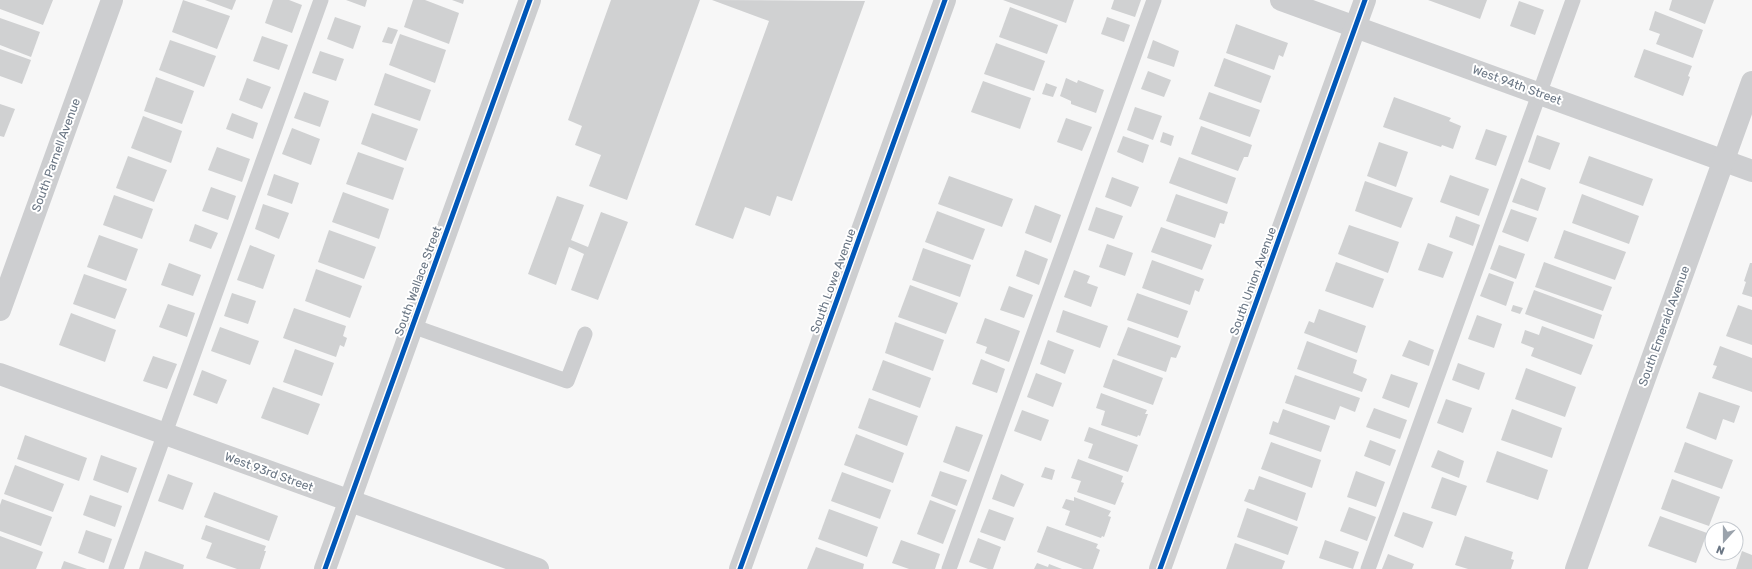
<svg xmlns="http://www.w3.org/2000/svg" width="1752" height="569" viewBox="0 0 1752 569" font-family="Rubik,sans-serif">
<rect width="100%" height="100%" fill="#f7f7f7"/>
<g fill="#d0d1d2">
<polygon points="0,0 53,0 43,25 0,9"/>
<polygon points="183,0 230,16 217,49 172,32"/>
<polygon points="205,0 236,0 232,10"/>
<polygon points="273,0 289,0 302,5 292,33 265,23"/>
<polygon points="346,0 367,0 365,7"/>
<polygon points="413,0 425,0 459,13 449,44 404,27"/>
<polygon points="452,0 464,0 463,4"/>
<polygon points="611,0 700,0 627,200 589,186 601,155 575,145 582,126 568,120"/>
<polygon points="712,0 865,1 792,201 777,196 770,216 745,207 733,239 695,225 769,21"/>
<polygon points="1003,0 1074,0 1066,23"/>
<polygon points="1114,0 1141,0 1135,17 1111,9"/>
<polygon points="1428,0 1487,0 1480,19"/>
<polygon points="1672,0 1714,0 1705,24 1669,10"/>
<polygon points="1519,1 1544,10 1535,35 1510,26"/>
<polygon points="1010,7 1058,25 1047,54 999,37"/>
<polygon points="1655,11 1703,30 1693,58 1656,44 1660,34 1649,30"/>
<polygon points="335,17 361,26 353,49 327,39"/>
<polygon points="1107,17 1130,25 1124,42 1101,34"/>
<polygon points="0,18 40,32 31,57 0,45"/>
<polygon points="1236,24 1288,43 1283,57 1279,55 1274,70 1226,53"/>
<polygon points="388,27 398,30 392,44 382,42"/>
<polygon points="400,34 446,50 435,83 389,65"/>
<polygon points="262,36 288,45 279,70 253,61"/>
<polygon points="170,40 216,56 204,87 159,70"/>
<polygon points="1153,40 1179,51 1174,67 1147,58"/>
<polygon points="996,43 1045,61 1034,91 984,74"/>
<polygon points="0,49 31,60 22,84 0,76"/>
<polygon points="1644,49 1692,66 1688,76 1690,77 1683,96 1634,77"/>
<polygon points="320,51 344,59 336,81 312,73"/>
<polygon points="1224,58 1271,76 1261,103 1214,86"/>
<polygon points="1148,71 1171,80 1164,97 1141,89"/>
<polygon points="385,73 431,90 420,121 374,105"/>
<polygon points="156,77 194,91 182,124 144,111"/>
<polygon points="247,78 271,87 262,109 239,100"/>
<polygon points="1066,78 1077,83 1078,80 1104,90 1096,113 1071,104 1071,101 1060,96"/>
<polygon points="983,81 1031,98 1020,129 971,112"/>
<polygon points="1046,83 1057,87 1053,97 1042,94"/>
<polygon points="304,92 329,101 320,127 294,118"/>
<polygon points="1209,92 1260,110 1250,137 1199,119"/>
<polygon points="1394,97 1451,118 1449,121 1461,126 1453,149 1442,145 1441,147 1383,127"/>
<polygon points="0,104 15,109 4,137 0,136"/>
<polygon points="1135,107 1162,116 1153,140 1127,130"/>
<polygon points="232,113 258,123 253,139 226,129"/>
<polygon points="372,113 418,129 406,161 361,144"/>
<polygon points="143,116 182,131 171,163 131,148"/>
<polygon points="1066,118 1092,127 1082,151 1057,142"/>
<polygon points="1201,126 1252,145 1248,157 1244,157 1238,171 1191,154"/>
<polygon points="292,128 320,139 311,165 282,154"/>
<polygon points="1486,129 1507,136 1496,166 1475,159"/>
<polygon points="1163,132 1174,136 1171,146 1160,142"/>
<polygon points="1537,135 1560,143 1550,170 1528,162"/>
<polygon points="1123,136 1149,145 1143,163 1117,152"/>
<polygon points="1379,142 1408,152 1396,187 1367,176"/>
<polygon points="217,147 250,159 242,182 208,170"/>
<polygon points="358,152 404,168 393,200 346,184"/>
<polygon points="128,156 167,170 154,202 116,188"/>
<polygon points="1589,156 1653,179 1643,206 1579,183"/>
<polygon points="1179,157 1236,178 1227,204 1169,183"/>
<polygon points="274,174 299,183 292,204 267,195"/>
<polygon points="1450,175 1489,189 1479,216 1440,202"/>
<polygon points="949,176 1013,199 1002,227 938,204"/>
<polygon points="1112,177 1139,187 1131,207 1105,197"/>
<polygon points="1521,178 1546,188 1538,211 1512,202"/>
<polygon points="1365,181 1413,198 1401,228 1355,211"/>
<polygon points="211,187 236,196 228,220 202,211"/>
<polygon points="343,192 389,209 379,239 332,222"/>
<polygon points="1176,194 1228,212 1224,224 1220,223 1215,238 1166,221"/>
<polygon points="1582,194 1639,216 1629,244 1572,223"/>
<polygon points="114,195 153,209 142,239 103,225"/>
<polygon points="557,196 584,205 571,240 588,247 601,212 628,222 598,300 571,290 584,254 569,247 556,285 528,274"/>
<polygon points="263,204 289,213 279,239 255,229"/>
<polygon points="1035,205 1061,215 1051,243 1025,233"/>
<polygon points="1096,207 1123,216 1114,239 1088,230"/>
<polygon points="1511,209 1537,218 1528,242 1502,232"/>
<polygon points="937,211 985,229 973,260 925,242"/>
<polygon points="1456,216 1480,225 1473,246 1449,237"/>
<polygon points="195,224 218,233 211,249 189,241"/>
<polygon points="1349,225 1399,242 1388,273 1338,254"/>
<polygon points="1161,227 1212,245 1202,270 1151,252"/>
<polygon points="329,230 376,247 364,279 318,262"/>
<polygon points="1564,230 1626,252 1615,280 1554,258"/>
<polygon points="99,235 138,249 126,281 87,267"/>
<polygon points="1428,243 1453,252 1443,278 1418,270"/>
<polygon points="1107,244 1133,253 1125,276 1099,267"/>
<polygon points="250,245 275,255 263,289 237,280"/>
<polygon points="1499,245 1525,254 1516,279 1490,269"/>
<polygon points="923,248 971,265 960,297 912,280"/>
<polygon points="1025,250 1048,259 1039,285 1016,276"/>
<polygon points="1152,260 1204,279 1199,292 1195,290 1190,305 1142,288"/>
<polygon points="1336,262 1384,279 1373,308 1325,291"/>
<polygon points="1544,262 1612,287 1603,311 1535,287"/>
<polygon points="169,263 201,275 193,296 161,285"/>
<polygon points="1750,263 1752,263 1752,297 1742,294 1746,282 1744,281"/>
<polygon points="316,269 362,286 350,318 305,301"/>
<polygon points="1074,270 1090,276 1087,283 1098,287 1091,307 1064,297"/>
<polygon points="1489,273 1514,282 1506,306 1480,296"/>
<polygon points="84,274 127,289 115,319 73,304"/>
<polygon points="910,285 958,303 946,334 898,317"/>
<polygon points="1009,286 1033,295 1024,318 1000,310"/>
<polygon points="1534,290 1602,315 1594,339 1525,314"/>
<polygon points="232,293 256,301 248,324 224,316"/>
<polygon points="1137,293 1188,311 1178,338 1127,320"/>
<polygon points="168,304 195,313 187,337 159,327"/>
<polygon points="1513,305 1523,308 1520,314 1511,311"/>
<polygon points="1738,305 1752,310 1752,345 1726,336"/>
<polygon points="294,308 346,326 343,336 347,338 344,347 340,345 336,357 283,338"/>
<polygon points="1319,309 1366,326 1357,353 1304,333 1309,321 1314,323"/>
<polygon points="1063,310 1108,326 1100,348 1056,332"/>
<polygon points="71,313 116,330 105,362 59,345"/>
<polygon points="1477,315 1502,324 1494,348 1468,339"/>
<polygon points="985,318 1020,331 1009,362 985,353 987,347 976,343"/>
<polygon points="895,322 944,340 933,371 885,353"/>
<polygon points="1542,326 1593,345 1581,375 1531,356 1534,348 1521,343 1525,330 1539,335"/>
<polygon points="220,327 259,341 250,365 211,351"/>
<polygon points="1128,327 1181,346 1176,358 1171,357 1166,372 1117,355"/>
<polygon points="1048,340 1074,350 1065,374 1040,364"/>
<polygon points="1409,340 1434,350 1429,366 1402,356"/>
<polygon points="1307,341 1357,360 1353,373 1367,379 1362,392 1297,369"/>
<polygon points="1720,346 1752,358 1752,392 1712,378 1717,366 1713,365"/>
<polygon points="295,349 334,363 322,396 283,382"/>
<polygon points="153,356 177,364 167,389 143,381"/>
<polygon points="981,359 1005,369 997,393 972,384"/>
<polygon points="1113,359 1163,378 1153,405 1103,387"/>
<polygon points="883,360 931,378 920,408 872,390"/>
<polygon points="1458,363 1485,373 1479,390 1452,380"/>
<polygon points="1526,368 1576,387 1565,417 1515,399"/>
<polygon points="202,370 227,380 217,404 193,395"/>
<polygon points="1036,373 1062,383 1053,407 1027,397"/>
<polygon points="1391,374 1418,383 1409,408 1382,398"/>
<polygon points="1295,375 1360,398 1355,412 1340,406 1335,420 1285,403"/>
<polygon points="273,387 320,404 308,435 261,418"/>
<polygon points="1699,392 1740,406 1734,423 1723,419 1716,440 1686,428"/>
<polygon points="1101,393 1147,410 1145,414 1148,414 1140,436 1138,435 1137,437 1101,425 1105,411 1096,408"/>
<polygon points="869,398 918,416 907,446 858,428"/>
<polygon points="1446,399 1472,408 1463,433 1437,423"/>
<polygon points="1374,408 1407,420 1400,439 1366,427"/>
<polygon points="1283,409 1330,426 1321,452 1269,434 1273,421 1278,423"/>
<polygon points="1512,409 1562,428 1552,458 1501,440"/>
<polygon points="1022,410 1049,420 1041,441 1014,431"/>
<polygon points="956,426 983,435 969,472 943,462"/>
<polygon points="1089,427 1138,445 1128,472 1088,458 1093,444 1084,441"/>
<polygon points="856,434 904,453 893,483 844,465"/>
<polygon points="25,435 87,458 79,481 17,459"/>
<polygon points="1370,440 1396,450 1390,466 1364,456"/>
<polygon points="1271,442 1321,460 1312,488 1261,469"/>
<polygon points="1685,442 1733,460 1722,489 1674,472"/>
<polygon points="1438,450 1464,461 1459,478 1431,467"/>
<polygon points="1497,451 1548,470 1538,500 1486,482"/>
<polygon points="101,455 137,468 128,493 93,480"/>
<polygon points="1078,459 1123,476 1121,482 1124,483 1115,505 1077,492 1081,481 1071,478"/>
<polygon points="15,465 64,484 53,512 4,494"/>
<polygon points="1045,467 1055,470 1052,480 1041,477"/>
<polygon points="940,471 967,480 957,506 931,496"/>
<polygon points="1356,471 1385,482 1376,507 1347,497"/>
<polygon points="842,472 891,490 880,519 831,501"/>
<polygon points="168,474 193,483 183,510 158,501"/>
<polygon points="1001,474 1024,484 1014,507 992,499"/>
<polygon points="1259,476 1306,493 1297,521 1244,501 1249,489 1254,490"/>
<polygon points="1442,477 1467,486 1456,516 1431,508"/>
<polygon points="1672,479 1720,497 1709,526 1661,509"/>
<polygon points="214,492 278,516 269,541 204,517"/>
<polygon points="90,495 122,506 115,527 83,515"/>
<polygon points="1074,497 1111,511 1108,516 1111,517 1104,537 1102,536 1101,538 1065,525 1070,511 1062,508 1066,499 1074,501"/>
<polygon points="2,499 52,517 41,546 0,531 0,505"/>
<polygon points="930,500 956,510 943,544 917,534"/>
<polygon points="1349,507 1376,517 1367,541 1340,531"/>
<polygon points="1247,508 1298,527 1288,555 1237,537"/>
<polygon points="829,509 878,527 867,557 818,539"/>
<polygon points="989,509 1014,518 1005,541 980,532"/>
<polygon points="1403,512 1433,522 1423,548 1394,536"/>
<polygon points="1660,516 1707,533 1696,563 1648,546"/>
<polygon points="206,525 266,546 264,551 266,551 260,569 237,569 206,558 212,543 201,539"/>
<polygon points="1047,526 1098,544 1096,548 1100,550 1093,569 1083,569 1037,552"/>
<polygon points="86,530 112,539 104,563 78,553"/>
<polygon points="0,536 43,552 36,569 0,569"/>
<polygon points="1465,536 1513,552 1511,559 1514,560 1511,569 1468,569 1455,565"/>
<polygon points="978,538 1001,547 993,569 988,569 969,562"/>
<polygon points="901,540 940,554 935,569 909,569 892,563"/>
<polygon points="1325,540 1359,552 1353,569 1319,558"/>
<polygon points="1235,543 1285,561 1282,569 1226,569"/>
<polygon points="816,547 864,564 863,569 807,569"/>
<polygon points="145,551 184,565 183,569 139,569"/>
<polygon points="1742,551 1752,555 1752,569 1736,569"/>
<polygon points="1388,554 1414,564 1412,569 1382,569"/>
<polygon points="64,561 87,569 61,569"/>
<polygon points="1037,563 1048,567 1049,564 1062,569 1034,569"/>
</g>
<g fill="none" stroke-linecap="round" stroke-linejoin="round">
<g stroke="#cdced0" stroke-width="15">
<polyline points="412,326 567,381 585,334"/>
<polyline points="116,569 321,0"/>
<polyline points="949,569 1154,0"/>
<polyline points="1368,569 1573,0"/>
</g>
<g stroke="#cdced0" stroke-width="22">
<polyline points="1281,0 1752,171"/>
<polyline points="0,310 112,0"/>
<polyline points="0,374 538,569"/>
<polyline points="325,569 530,0"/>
<polyline points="740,569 945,0"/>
<polyline points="1160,569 1365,0"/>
<polyline points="1576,569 1752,82"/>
</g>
<g stroke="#fff" stroke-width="8">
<g id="cycleway">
<polyline points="325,569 530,0"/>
<polyline points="740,569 945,0"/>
<polyline points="1160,569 1365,0"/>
</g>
</g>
<use href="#cycleway" stroke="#0057b8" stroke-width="5"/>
</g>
<g text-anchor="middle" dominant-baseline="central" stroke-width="4" stroke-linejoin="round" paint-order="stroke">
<g font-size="12" fill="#6a7684" stroke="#fff">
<text transform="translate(1517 85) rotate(20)">West 94th Street</text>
<text transform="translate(56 155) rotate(-70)">South Parnell Avenue</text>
<text transform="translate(418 281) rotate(-70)">South Wallace Street</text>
<text transform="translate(833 281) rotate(-70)">South Lowe Avenue</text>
<text transform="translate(1253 281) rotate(-70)">South Union Avenue</text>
<text transform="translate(1664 326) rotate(-70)">South Emerald Avenue</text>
<text transform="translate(269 472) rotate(20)">West 93rd Street</text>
</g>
</g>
<g transform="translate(1724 541) rotate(201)"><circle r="19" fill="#ffffff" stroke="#c3c8ce"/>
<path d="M0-3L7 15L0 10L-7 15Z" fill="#9ba3ac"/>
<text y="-6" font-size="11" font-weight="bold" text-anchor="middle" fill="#6a7684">N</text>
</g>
</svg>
